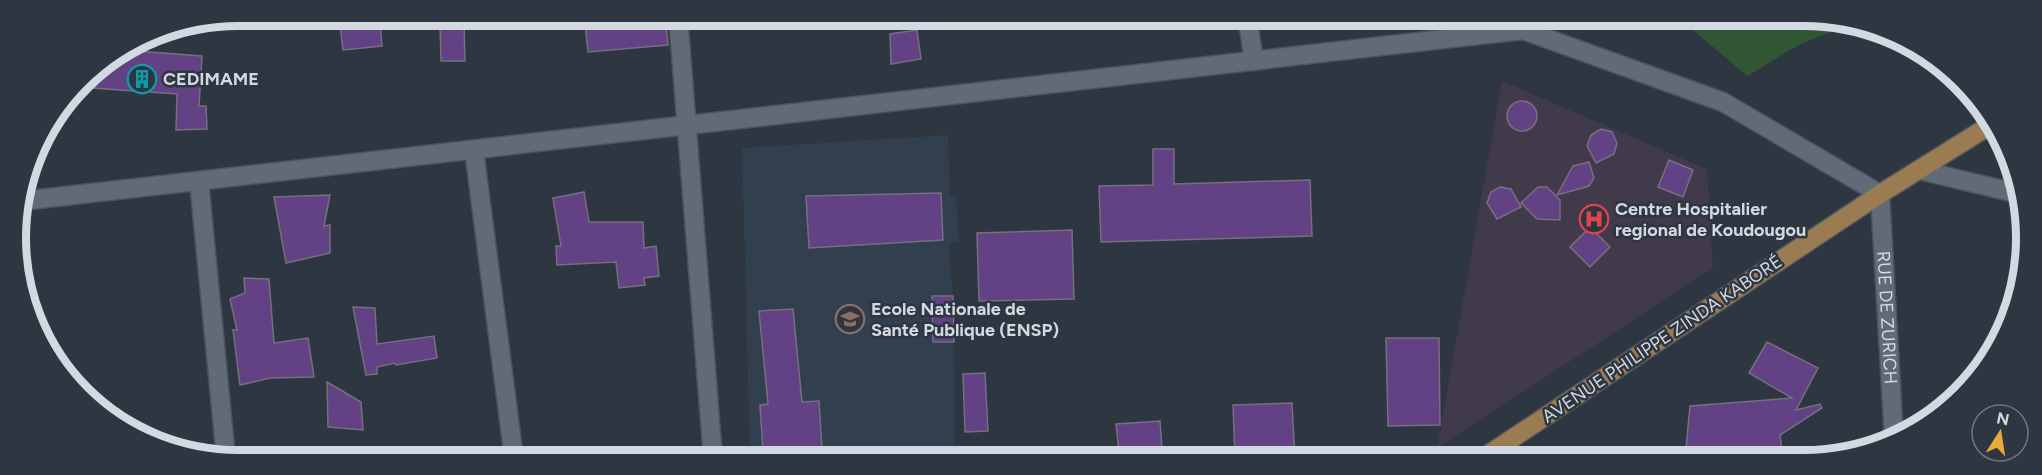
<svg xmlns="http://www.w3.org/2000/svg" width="2042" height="475" viewBox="0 0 2042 475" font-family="Figtree,sans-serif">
<rect width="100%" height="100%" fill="#2d3641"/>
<polygon fill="#313f4f" points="948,135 950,197 956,197 959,241 949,243 953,296 955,450 967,451 968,458 750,458 742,148"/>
<polygon fill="#403a4b" points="1502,81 1707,169 1713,268 1437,448"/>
<path fill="#305633" d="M1678,17h156l35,12c-45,-5 -85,25 -122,47z"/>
<g fill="#634185" stroke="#766f7e" stroke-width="1.5">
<polygon points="584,15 665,16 668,45 588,52"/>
<polygon points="380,21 382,46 343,50 340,25"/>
<polygon points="464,23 465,61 441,61 440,24"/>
<polygon points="917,30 921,59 891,64 890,34"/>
<polygon points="123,50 202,56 199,106 206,106 207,129 176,130 177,94 78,87 91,70"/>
<circle cx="1522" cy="116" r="15"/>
<polygon points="1601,129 1612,132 1617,143 1614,154 1596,163 1587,146 1591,135"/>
<polygon points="1153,149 1174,149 1174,184 1310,180 1312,236 1101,242 1099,186 1153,185"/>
<polygon points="1669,160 1693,170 1683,197 1658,187"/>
<polygon points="1589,162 1594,178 1589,186 1557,195 1573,166"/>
<polygon points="1500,187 1511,189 1521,207 1497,219 1487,203 1491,192"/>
<polygon points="1538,187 1547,187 1560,200 1560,220 1537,219 1521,203"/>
<polygon points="584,192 589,222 643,222 644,248 656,246 659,276 644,278 645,285 619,288 616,262 557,265 556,246 561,246 553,198"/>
<polygon points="941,193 943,240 809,248 806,196"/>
<polygon points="330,195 324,226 330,225 330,253 286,263 274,197"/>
<polygon points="1590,227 1610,247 1590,267 1570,247"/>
<polygon points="1072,230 1074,299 979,301 977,233"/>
<polygon points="244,278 269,279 274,343 308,338 314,377 271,378 240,385 233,330 237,330 230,299 245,293"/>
<polygon points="932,296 953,296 954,342 933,342"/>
<polygon points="353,307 375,308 377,344 434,336 437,358 396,365 395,363 377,367 377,374 366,375"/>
<polygon points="793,309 802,402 819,401 822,448 808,449 808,458 787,458 787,450 763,452 760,405 768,404 759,311"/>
<polygon points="1386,338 1439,338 1440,425 1388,426"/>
<polygon points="1767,342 1818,368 1796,410 1820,404 1822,408 1780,435 1783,458 1712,458 1710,447 1686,448 1690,406 1792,398 1749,373"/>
<polygon points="985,373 988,431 965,432 963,374"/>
<polygon points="327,382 361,402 363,430 328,427"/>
<polygon points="1292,403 1295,458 1235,458 1233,405"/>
<polygon points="1160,421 1162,448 1119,452 1116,424"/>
</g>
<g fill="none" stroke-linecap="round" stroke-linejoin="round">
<g stroke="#4a525c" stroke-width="21">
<g id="minor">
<polyline points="678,16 713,458"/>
<polyline points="1247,16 1254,61"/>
<polyline points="474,150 514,458"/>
<polyline points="1919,170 2020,194"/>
<polyline points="199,181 226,458"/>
<path id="s1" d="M21,201l1502,-171 200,72 157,92 14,246"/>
</g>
</g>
<g stroke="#4a525c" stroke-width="21">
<polyline id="major" points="1483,458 1880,194 1992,124"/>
</g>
<use href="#minor" stroke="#606b77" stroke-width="18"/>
<use href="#major" stroke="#9b7b52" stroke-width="18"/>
</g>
<defs>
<g id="building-ring" transform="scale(1.5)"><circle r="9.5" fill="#2d3641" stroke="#0f9aa8" stroke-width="1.5"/><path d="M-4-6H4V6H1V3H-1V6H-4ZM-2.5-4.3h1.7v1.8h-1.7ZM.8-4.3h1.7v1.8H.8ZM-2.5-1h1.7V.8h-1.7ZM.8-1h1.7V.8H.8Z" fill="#0f9aa8"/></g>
<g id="hospital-ring" transform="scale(1.5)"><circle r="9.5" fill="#2d3641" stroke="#e0444e" stroke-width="1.5"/><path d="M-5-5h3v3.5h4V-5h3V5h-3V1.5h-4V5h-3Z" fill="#e0444e"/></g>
<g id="school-ring" transform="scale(1.5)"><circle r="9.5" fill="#2d3641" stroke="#8d6e63" stroke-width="1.5"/><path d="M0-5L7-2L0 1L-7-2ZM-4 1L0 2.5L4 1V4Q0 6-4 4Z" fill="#8d6e63"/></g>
</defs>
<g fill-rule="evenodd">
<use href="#building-ring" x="142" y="79"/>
<use href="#hospital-ring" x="1594" y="219"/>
<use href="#school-ring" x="850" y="319"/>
</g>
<g text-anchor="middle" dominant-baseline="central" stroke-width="5" stroke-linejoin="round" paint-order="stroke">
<g font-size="18" font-weight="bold" fill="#d3d9e0" stroke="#2d3641" text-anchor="start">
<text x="163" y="79">CEDIMAME</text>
<text x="1615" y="209">Centre Hospitalier<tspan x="1615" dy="21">regional de Koudougou</tspan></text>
<text x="871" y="309">Ecole Nationale de<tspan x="871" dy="21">Santé Publique (ENSP)</tspan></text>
</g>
<g font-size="18" fill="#d3d9e0" stroke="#2d3641">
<text stroke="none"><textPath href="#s1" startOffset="2030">RUE DE ZURICH</textPath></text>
<text transform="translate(1662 339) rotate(-34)">AVENUE PHILIPPE ZINDA KABORÉ</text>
</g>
</g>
<path d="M0 0H2042V475H0ZM238 26H1804A212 212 0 0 1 2016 238V238A212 212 0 0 1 1804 450H238A212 212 0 0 1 26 238V238A212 212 0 0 1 238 26Z" fill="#2d3641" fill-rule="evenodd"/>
<path fill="none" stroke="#d3d9e0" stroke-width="8" d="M238 26H1804A212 212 0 0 1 2016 238V238A212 212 0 0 1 1804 450H238A212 212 0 0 1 26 238V238A212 212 0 0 1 238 26Z"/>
<g transform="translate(2000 433) rotate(12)"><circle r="28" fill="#2d3641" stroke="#6f7781" stroke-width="1.5"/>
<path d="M0-4.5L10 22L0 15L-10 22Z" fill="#e8ab37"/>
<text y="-9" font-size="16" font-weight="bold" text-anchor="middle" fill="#d3d9e0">N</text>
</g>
</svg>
